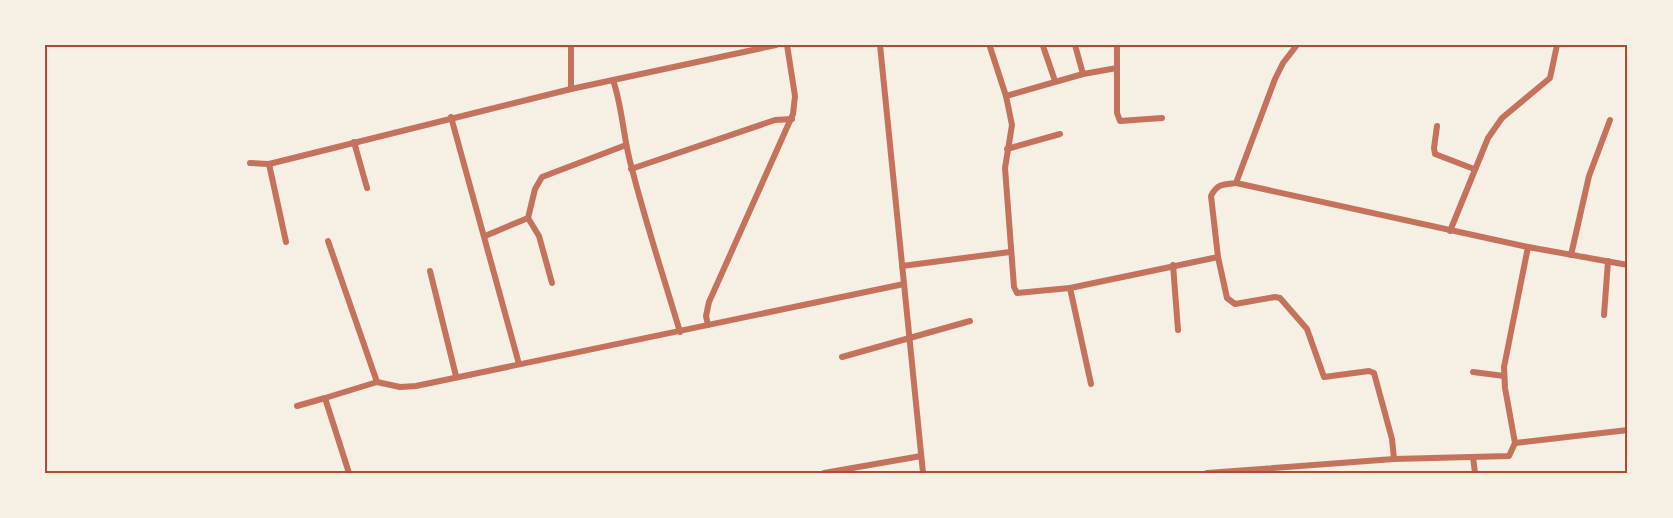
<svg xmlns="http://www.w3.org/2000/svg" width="1673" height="518" viewBox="0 0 1673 518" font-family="'Noto Sans',sans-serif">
<rect width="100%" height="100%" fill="#f6efe4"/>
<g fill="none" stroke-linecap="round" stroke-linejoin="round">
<g stroke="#c5725c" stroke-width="6">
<polyline points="880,45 923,473"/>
<polyline points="1075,45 1083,74"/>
<polyline points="1117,45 1117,68 1083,74 1006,96 1012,125 1005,168 1014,287 1017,293 1070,288 1218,257"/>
<path d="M1297,45l-14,18 -8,16 -39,104c-12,1 -19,1 -25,13l7,61 9,41 8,6 40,-7 5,1 27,31 17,48 45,-6 5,2 18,66 2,20"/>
<polyline points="1043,46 1055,81"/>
<polyline points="990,47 1006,96"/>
<polyline points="1117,68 1117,113 1120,121 1162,118"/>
<path d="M613,80c10,29 10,59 19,89 14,55 32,109 48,163"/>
<polyline points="571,89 571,45"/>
<polyline points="451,117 519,364"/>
<polyline points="1437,126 1434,148 1435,154 1474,169"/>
<polyline points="354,142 367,188"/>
<polyline points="1007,149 1060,134"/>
<polyline points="250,163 269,164 571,89 776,45"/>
<polyline points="269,164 286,242"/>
<polyline points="631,169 775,120 792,119"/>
<polyline points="1236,183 1528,247 1628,265"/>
<polyline points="528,218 539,236 552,283"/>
<polyline points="1450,231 1488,138 1502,118 1550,78 1557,45"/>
<polyline points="485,236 528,218 535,189 542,177 626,145"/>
<polyline points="328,241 377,382"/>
<polyline points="1571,255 1589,176 1610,120"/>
<polyline points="1173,265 1178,330"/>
<polyline points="902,266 1010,252"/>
<polyline points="430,271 456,376"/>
<polyline points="1070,288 1091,384"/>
<polyline points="1604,315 1608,261"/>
<polyline points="708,325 706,316 709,302 793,114 795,96 787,45"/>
<polyline points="842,357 970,321"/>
<polyline points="1473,372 1504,376"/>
<polyline points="297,406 325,398"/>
<polyline points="1515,443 1628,430"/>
<polyline points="1473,457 1475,473"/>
<polyline points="349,473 325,398 377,382 400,387 416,386 904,284"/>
<polyline points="824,473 921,456"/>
<polyline points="1207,473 1394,459 1509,456 1515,443 1505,388 1504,367 1528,247"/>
</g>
</g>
<rect width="1673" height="518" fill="none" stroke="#f6efe4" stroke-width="93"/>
<rect x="46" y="46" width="1580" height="426" fill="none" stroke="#b5482f" stroke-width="2"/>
</svg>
